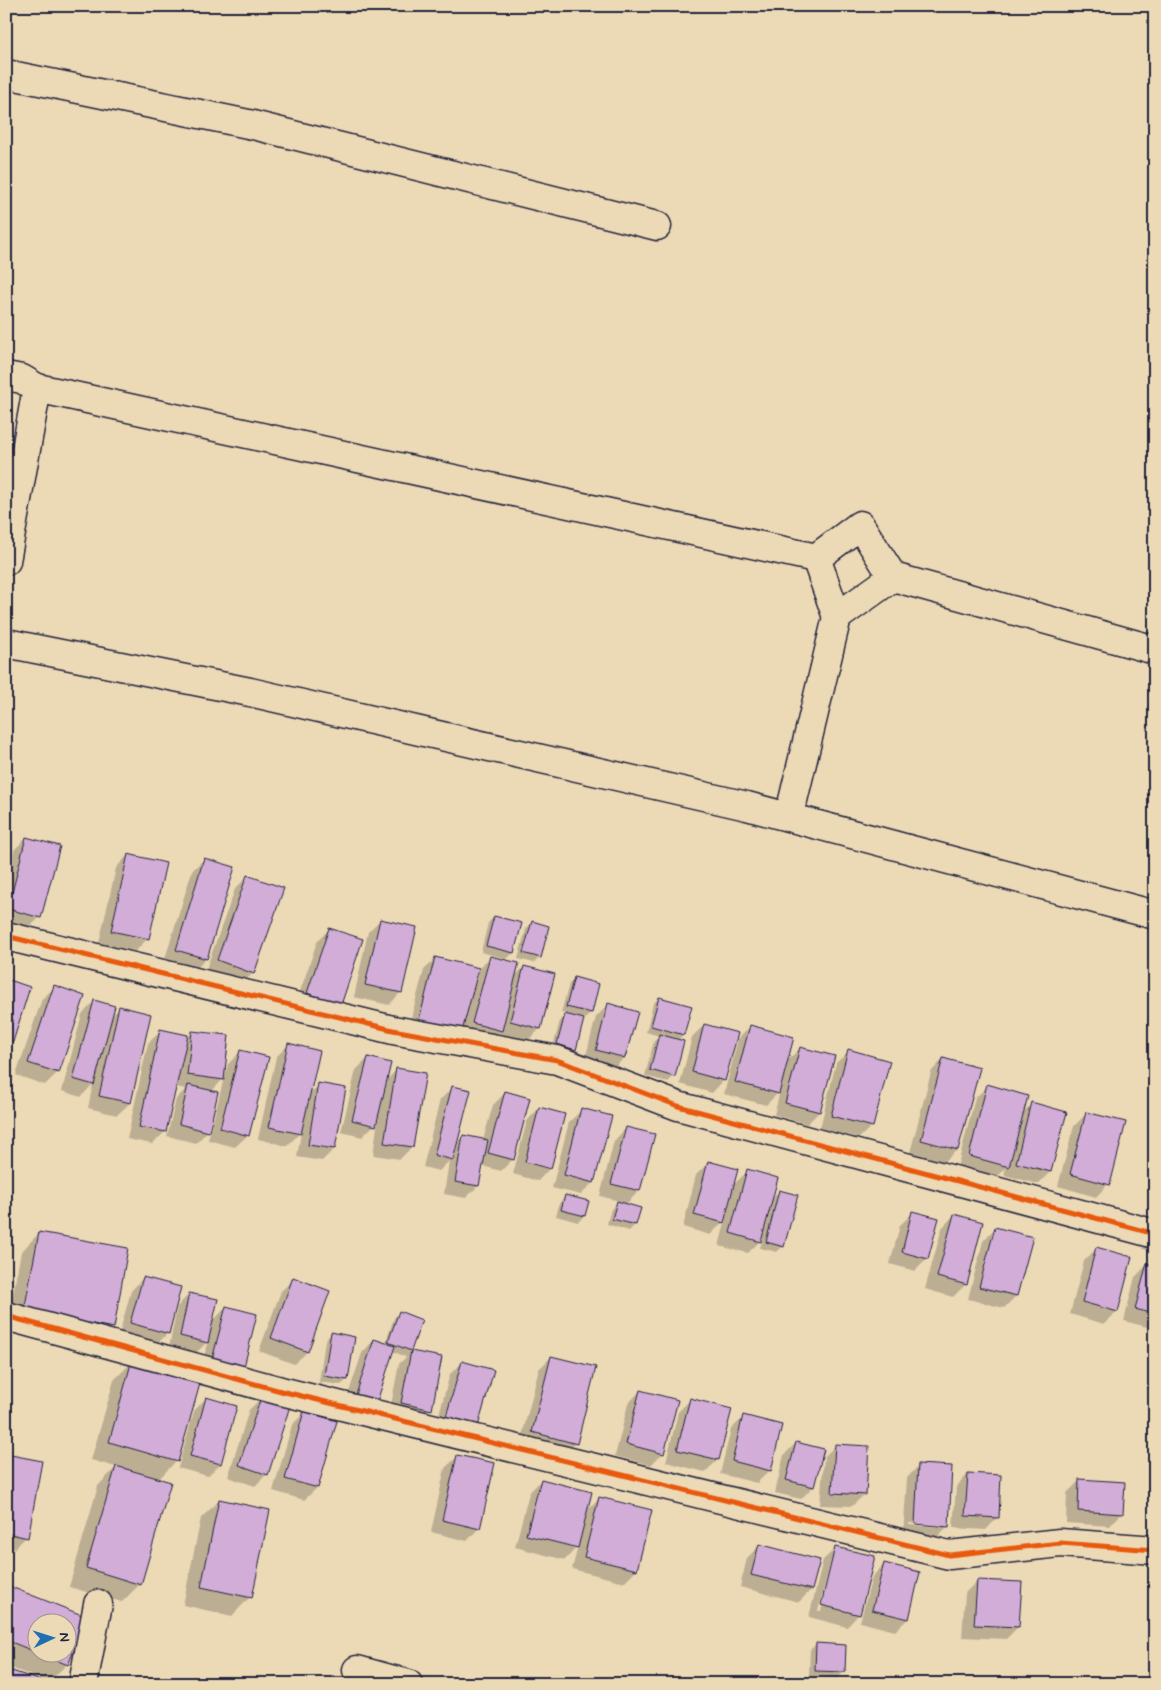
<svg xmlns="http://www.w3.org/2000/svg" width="1161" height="1690" viewBox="0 0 1161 1690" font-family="Mynerve,sans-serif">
<rect width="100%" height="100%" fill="#ecdab7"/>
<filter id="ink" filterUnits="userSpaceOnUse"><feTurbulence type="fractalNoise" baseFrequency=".02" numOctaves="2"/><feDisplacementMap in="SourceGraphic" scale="10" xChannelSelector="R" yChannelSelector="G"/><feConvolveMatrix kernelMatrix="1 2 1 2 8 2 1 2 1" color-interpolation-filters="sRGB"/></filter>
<g filter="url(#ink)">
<g fill="#0003" fill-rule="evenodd">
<polygon points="26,838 40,917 28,929 6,924 6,882 14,850"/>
<polygon points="128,855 148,938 136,951 99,943 116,868"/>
<polygon points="204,859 206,959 194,971 164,962 192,871"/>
<polygon points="247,877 253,973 241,985 205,972 235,889"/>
<polygon points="494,917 520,924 513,953 507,959 481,952 488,923"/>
<polygon points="380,920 401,992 389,1005 354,997 368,932"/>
<polygon points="532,923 540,957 534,963 518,959 526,929"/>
<polygon points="329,929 340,1004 295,1006 317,942"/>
<polygon points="490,957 514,977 524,967 554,975 540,1029 527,1041 498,1033 488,1042 405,1040 424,970 436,958 478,969"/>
<polygon points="575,978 598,985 591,1013 585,1019 583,1018 575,1049 569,1055 552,1050 560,1021 567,1014 561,1013 569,984"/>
<polygon points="6,981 28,987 11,1042 6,1047"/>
<polygon points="55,987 84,997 57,1073 45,1085 16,1075 42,999"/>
<polygon points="659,998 690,1007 683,1035 678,1040 674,1076 668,1082 645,1076 654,1041 659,1036 646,1032 653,1004"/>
<polygon points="95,1001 110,1017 120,1008 130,1103 117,1115 88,1108 93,1084 81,1097 62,1091 82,1014"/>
<polygon points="608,1005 624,1058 612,1070 584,1063 596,1017"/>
<polygon points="704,1025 724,1080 712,1093 680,1084 692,1037"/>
<polygon points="750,1027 785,1063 800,1048 819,1112 807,1124 774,1115 780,1091 766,1105 724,1094 738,1039"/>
<polygon points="161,1031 188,1037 192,1032 224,1075 225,1076 228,1064 241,1051 248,1135 235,1147 208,1140 224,1078 211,1092 208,1131 196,1143 167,1136 176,1099 186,1089 175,1087 165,1132 152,1144 127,1139 148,1043"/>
<polygon points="289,1044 308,1095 319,1085 334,1149 322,1161 297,1157 301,1132 287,1146 258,1139 276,1057"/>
<polygon points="849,1051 872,1126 859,1138 820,1128 836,1063"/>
<polygon points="368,1058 386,1081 397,1069 412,1147 400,1159 373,1155 379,1113 378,1112 374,1125 362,1137 341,1132 356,1070"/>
<polygon points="943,1059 978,1069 957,1150 944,1162 910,1153 931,1072"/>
<polygon points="988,1086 1022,1113 1032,1104 1050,1172 1038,1184 1004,1175 1006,1168 996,1178 957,1168 975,1098"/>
<polygon points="453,1087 455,1145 464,1136 483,1140 493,1105 505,1093 513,1159 501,1171 482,1166 478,1186 466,1198 444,1194 449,1161 439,1171 423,1167 440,1100"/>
<polygon points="539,1108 550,1168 538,1181 513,1174 527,1121"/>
<polygon points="582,1110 593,1182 581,1195 552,1188 569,1122"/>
<polygon points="1087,1113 1108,1184 1096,1197 1058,1186 1074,1126"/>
<polygon points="626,1128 639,1191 625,1205 635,1225 629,1231 607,1224 611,1209 619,1201 600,1196 614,1141"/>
<polygon points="709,1162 732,1186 748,1171 771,1200 779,1191 783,1246 777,1252 760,1248 763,1238 748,1253 719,1246 726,1219 710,1235 683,1227 696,1175"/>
<polygon points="566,1196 587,1202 584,1216 578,1222 556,1216 560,1202"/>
<polygon points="913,1213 938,1219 927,1259 915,1271 890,1264 900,1225"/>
<polygon points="1155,1213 1155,1252 1143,1249"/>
<polygon points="954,1215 966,1284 953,1297 925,1289 942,1228"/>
<polygon points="995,1228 1016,1296 1004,1308 968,1299 983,1241"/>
<polygon points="39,1233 112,1327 94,1346 6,1329 21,1252"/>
<polygon points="1096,1249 1117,1312 1104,1324 1070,1314 1084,1261"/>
<polygon points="1147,1265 1155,1267 1155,1329 1124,1321 1135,1277"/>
<polygon points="143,1278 168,1333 155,1346 119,1335 131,1291"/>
<polygon points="294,1279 329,1292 307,1352 294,1364 259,1351 281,1291"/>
<polygon points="189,1294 212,1322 226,1307 228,1390 199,1383 176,1461 158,1480 140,1584 122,1602 69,1587 98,1486 116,1467 91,1460 114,1380 133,1361 198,1381 208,1341 195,1354 169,1348 177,1307"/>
<polygon points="400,1312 421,1321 409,1352 441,1358 431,1409 419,1421 389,1415 399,1364 406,1357 392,1351 341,1416 362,1353 374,1340 385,1344 394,1318"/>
<polygon points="331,1334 347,1380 341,1385 319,1382 325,1340"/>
<polygon points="551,1357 576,1443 563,1455 520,1444 539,1369"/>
<polygon points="463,1362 493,1371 432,1440 450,1374"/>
<polygon points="640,1391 663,1453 651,1465 615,1456 628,1404"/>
<polygon points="206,1398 220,1464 208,1476 178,1468 194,1411"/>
<polygon points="261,1398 267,1474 255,1486 228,1477 249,1410"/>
<polygon points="690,1400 718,1460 705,1472 666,1462 678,1412"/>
<polygon points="304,1413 317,1488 304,1500 273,1491 292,1425"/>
<polygon points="744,1417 770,1470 757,1483 720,1474 731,1429"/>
<polygon points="796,1443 813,1487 801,1499 775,1493 784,1455"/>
<polygon points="836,1445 865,1494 852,1506 820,1505 824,1457"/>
<polygon points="6,1455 26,1537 14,1549 6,1548"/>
<polygon points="458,1456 479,1528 467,1541 431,1532 445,1468"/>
<path d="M919,1465l29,61 -12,12 -33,-2 4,-58zM909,1523l29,2v2l-29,-2z"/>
<polygon points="968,1474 998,1517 986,1530 953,1528 956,1487"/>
<polygon points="541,1480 586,1511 599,1498 636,1570 624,1582 572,1569 578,1546 565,1560 515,1547 529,1493"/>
<polygon points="1080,1480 1122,1513 1110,1526 1066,1523 1067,1493"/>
<polygon points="220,1500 250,1597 232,1616 183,1605 201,1518"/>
<polygon points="759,1546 811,1590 799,1602 740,1587 747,1558"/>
<path d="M836,1548l23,66 -12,13 -38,-10 14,-57zM831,1561h2l-12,50h-3z"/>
<polygon points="884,1564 919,1573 908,1619 895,1631 860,1622 872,1577"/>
<polygon points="977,1581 1018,1627 1006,1639 962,1637 965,1593"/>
<path d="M6,1586l79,31 -18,47 -20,20 -6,-2 1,-2 -36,-14zM38,1622h30v30h-30z"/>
<polygon points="816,1644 844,1672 838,1678 809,1676 810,1650"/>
</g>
<g fill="#d1add7" stroke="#22223b" fill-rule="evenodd">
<polygon points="26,837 60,846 41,918 8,909"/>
<polygon points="128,854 166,863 149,939 111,931"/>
<polygon points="204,858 235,867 207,959 176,950"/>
<polygon points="247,875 284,888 254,974 217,960"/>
<polygon points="494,916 522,923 514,953 486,946"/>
<polygon points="380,919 417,927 402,993 365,985"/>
<polygon points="532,921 549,926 541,958 523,953"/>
<polygon points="329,928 363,939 341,1005 307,993"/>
<polygon points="490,956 519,963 502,1031 472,1023"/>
<polygon points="435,957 479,968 460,1039 417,1028"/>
<polygon points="524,966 555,974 541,1029 510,1021"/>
<polygon points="574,977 599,984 592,1013 566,1007"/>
<polygon points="6,979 30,987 13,1042 6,1040"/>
<polygon points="54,985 85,996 59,1073 28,1063"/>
<polygon points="659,997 692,1006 684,1035 651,1026"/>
<polygon points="94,1000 115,1006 94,1085 73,1079"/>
<polygon points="608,1003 638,1012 625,1058 596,1050"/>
<polygon points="119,1006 151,1014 131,1103 99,1096"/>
<polygon points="565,1014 584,1019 576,1050 557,1044"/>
<polygon points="704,1024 738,1033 725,1081 692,1072"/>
<polygon points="750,1025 794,1037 779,1094 735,1082"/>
<polygon points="160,1029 188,1035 166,1132 139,1127"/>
<polygon points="192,1031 229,1035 224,1080 187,1075"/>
<polygon points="659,1034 684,1041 675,1077 650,1070"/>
<polygon points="288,1043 320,1051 301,1134 269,1127"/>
<polygon points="800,1047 835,1056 820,1112 785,1103"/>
<polygon points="848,1049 890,1061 873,1127 831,1116"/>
<polygon points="240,1050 269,1057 249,1136 220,1128"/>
<polygon points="368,1057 391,1063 376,1126 352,1120"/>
<polygon points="943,1058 980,1068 958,1150 921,1140"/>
<polygon points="396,1068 426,1073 413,1147 384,1143"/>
<polygon points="318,1083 346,1088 335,1149 308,1145"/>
<polygon points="987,1084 1028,1096 1009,1167 969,1156"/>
<polygon points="188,1085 218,1092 209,1132 179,1124"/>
<polygon points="452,1086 471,1090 453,1160 434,1155"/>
<polygon points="505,1091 530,1098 514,1160 488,1153"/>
<polygon points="1031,1102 1067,1112 1051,1172 1016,1163"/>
<polygon points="539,1107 565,1114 551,1169 525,1162"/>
<polygon points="581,1108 612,1116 594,1183 564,1175"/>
<polygon points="1086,1112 1126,1122 1110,1185 1070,1174"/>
<polygon points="626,1127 655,1134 640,1191 611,1184"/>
<polygon points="463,1135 488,1140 479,1186 455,1182"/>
<polygon points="708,1161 738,1169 724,1223 694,1215"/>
<polygon points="747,1169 778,1178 761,1242 730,1233"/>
<polygon points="779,1190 798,1195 784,1247 766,1242"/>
<polygon points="565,1195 589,1201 585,1216 561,1210"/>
<polygon points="617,1201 641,1208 636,1225 612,1219"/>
<polygon points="912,1211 939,1218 928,1259 902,1252"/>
<polygon points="954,1214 983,1222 967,1285 937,1277"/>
<polygon points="995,1227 1033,1237 1017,1296 979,1287"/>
<polygon points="39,1232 128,1248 114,1328 24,1311"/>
<polygon points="1096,1247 1132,1257 1118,1312 1082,1302"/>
<polygon points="1147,1263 1155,1266 1155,1314 1135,1309"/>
<polygon points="143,1277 181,1287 169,1334 130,1323"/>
<polygon points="293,1277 330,1291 308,1352 271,1338"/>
<polygon points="189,1293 218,1299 208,1343 180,1336"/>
<polygon points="226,1306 257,1314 241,1379 209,1371"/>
<polygon points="399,1311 422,1320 411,1351 388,1342"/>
<polygon points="331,1332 355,1337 348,1380 324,1376"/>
<polygon points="374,1339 395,1346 374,1411 353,1404"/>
<polygon points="411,1351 442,1357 432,1410 401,1403"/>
<polygon points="551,1356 596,1367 577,1444 532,1432"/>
<polygon points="132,1360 201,1380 178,1462 109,1442"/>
<polygon points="462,1361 494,1370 475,1437 443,1427"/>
<polygon points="640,1390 678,1400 664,1454 626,1444"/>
<polygon points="206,1397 237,1406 221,1464 190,1456"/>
<polygon points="261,1397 290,1406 268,1475 239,1465"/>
<polygon points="690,1398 732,1409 719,1460 677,1450"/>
<polygon points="304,1411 337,1421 318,1488 285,1479"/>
<polygon points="743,1415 782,1425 771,1471 732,1461"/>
<polygon points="796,1442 824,1449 814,1487 786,1480"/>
<polygon points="835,1444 869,1446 866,1495 832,1493"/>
<polygon points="6,1454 42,1461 28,1538 6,1533"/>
<polygon points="457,1455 495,1463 480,1529 442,1520"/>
<polygon points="918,1464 952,1466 949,1527 915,1524"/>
<polygon points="116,1466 171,1482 141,1585 86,1568"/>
<polygon points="968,1473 1001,1475 999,1518 965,1516"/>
<polygon points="541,1479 592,1492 578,1548 526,1535"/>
<polygon points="1079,1479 1125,1482 1123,1514 1078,1511"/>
<polygon points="599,1497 652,1510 637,1570 584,1557"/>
<polygon points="219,1499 270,1510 252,1598 201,1587"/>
<polygon points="759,1544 820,1560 812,1590 751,1575"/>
<polygon points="835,1547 875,1556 860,1615 821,1605"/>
<polygon points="884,1563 920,1572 909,1619 872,1610"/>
<polygon points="977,1580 1022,1582 1019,1627 974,1625"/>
<path d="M6,1585l81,32 -19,48 -62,-25zM38,1622h30v30h-30z"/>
<polygon points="816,1643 846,1645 845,1672 815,1671"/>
<polygon points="6,1669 51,1684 6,1684"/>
</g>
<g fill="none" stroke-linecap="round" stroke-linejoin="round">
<g stroke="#22223b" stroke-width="31">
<g id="minor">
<polyline points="6,74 253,125 657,226"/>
<polyline points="6,376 22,379 37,388"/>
<polyline points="6,561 37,388 816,558"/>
<polyline points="893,577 837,617 816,558 860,525 893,577 1155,650"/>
<polyline points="6,643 250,692 747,806 1155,915"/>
<polyline points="789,817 837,617"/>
<polyline points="6,936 393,1030 557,1060 678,1106 1155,1234"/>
<polyline points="6,1316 281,1391 949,1555 1060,1543 1155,1550"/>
<polyline points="357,1670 408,1684"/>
<polyline points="83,1684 98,1604"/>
</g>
</g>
<use href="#minor" stroke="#ecdab7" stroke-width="28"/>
<g stroke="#ecdab7" stroke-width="8">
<g id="cycleway">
<polyline points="6,936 393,1030 557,1060 678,1106 1155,1234"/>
<polyline points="6,1316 281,1391 949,1555 1060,1543 1155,1550"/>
</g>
</g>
<use href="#cycleway" stroke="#e8590c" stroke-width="5"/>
</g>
</g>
<rect width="1161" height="1690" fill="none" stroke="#ecdab7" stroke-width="25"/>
<rect x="12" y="12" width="1136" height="1665" fill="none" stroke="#22223b" stroke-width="2" filter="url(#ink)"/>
<g transform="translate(52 1638) rotate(86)"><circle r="24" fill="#ecdab7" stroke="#9b9085"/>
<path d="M0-4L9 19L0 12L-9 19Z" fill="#1f6fb2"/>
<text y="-8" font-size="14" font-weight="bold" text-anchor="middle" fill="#22223b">N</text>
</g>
</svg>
